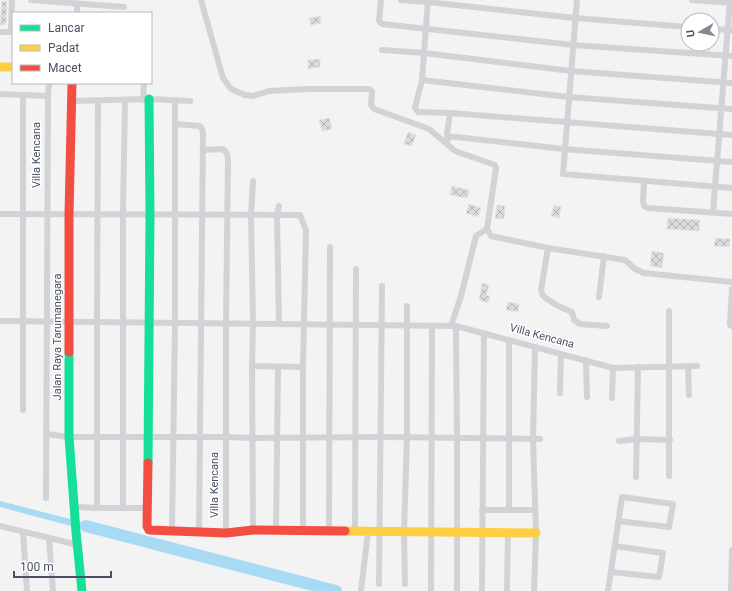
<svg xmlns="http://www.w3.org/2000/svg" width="732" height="591" viewBox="0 0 732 591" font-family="Roboto,sans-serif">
<defs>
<pattern id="building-cross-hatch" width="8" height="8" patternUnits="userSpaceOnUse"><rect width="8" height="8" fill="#dbdbdd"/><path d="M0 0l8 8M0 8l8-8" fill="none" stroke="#b4b4b7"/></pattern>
</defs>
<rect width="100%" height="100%" fill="#f4f3f3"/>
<polygon fill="#a9daf3" points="0,501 101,527 101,534 0,507"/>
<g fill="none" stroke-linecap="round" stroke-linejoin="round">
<polyline stroke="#a9daf3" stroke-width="12" points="86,526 336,591"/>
</g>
<g fill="url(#building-cross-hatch)" stroke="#e5e5e6">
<polygon points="2,1 7,1 6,25 0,25"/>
<polygon points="320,16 321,23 311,25 309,18"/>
<polygon points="320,59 320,67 308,69 308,60"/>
<polygon points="329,118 332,129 322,131 319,120"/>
<polygon points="408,132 416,135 412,146 404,144"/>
<polygon points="452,186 469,190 467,198 450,195"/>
<polygon points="469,204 481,208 478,217 466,213"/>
<polygon points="497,205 505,206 504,219 495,218"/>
<polygon points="554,205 561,207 559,218 551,216"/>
<polygon points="668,218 700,220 699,231 667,229"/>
<polygon points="715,238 730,239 729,247 714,246"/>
<polygon points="652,251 664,253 662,268 650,266"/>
<polygon points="482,283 489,285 486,295 490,296 488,303 479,300"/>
<polygon points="508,302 519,304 518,312 506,310"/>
</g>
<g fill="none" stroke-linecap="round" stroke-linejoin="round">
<g stroke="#d1d3d6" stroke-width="6">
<polyline points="31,0 124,7"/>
<polyline points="201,0 223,78 231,89 245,95 253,96 269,91 307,89 369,89 372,91 371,105 374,109 429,129 455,151 495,165 496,168 487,229 491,236 548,248 625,260 635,269 644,273 732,282"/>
<polyline points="381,0 379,21 382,24 573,45 732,56"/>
<polyline points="401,0 428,2 575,18 688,27"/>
<polyline points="428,0 422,80 415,108 418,112 450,113 732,135"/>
<polyline points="577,0 563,174 732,188"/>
<polyline points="692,0 732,3"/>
<polyline points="77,13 77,4"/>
<polyline points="712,29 732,30"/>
<polyline points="0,32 10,32 11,30 12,0"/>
<polyline points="382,50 424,53 571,71 732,83"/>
<polyline points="422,80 568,97 732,109"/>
<polyline points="0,94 48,96 49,83"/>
<polyline points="143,100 144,83"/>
<polyline points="72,101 149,99 190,101"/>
<polyline points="176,124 200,126 202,129 203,134 199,532"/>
<polyline points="447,136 564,149 732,162"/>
<polyline points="448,139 447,134 450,113"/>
<path d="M203,150l19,-1c5,2 5,5 6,10l-2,165v209"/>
<polyline points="253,181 251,215 253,323 252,366 253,530"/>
<polyline points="644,181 643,201 644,206 648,208 732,214"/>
<polyline points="279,206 277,215 279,324"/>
<polyline points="713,212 730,0"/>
<polyline points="0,214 300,215 306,230 303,367 303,532"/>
<polyline points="548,248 541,290 543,296 556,305 572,312 574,320 580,324 607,326"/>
<polyline points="732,289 730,322 730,325 732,326"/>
<polyline points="599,297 604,256"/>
<polyline points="669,311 669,476"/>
<polyline points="0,321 456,326 613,368 697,366"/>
<polyline points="451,326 461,296 476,236 487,229"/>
<polyline points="456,326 457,438 457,591"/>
<polyline points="509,340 509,509"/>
<polyline points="586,360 587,397"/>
<polyline points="252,366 303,367"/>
<polyline points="688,366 689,395"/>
<polyline points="560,393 561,354"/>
<polyline points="612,398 613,368"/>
<polyline points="23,410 23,95"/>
<polyline points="47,434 69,437 226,437 253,438 381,437 540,439"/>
<polyline points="619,441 637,439 670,440"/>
<polyline points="636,477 638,367"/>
<polyline points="46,498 48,96"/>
<polyline points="75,507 97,508 147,508"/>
<polyline points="97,508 97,323 98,101"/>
<polyline points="123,508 123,214 125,101"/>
<polyline points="482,510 535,510"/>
<polyline points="0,526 78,545"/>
<polyline points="172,531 175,324 175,100"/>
<polyline points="276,531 278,367"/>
<polyline points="329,531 330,247"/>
<polyline points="355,531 356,269"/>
<polyline points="23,532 27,591"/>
<polyline points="49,538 53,591"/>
<polyline points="611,572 659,577 663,553 615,546"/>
<polyline points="379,584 382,286"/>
<polyline points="405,584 404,532 407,437 407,306"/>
<polyline points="361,591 368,532"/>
<polyline points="431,591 432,326"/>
<polyline points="482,591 484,333"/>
<polyline points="507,591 508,533"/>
<polyline points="534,591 536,533 533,439 535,347"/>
<polyline points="608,591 622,497 673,504 669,527 618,521"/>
<polyline points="731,591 732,550"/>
</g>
<g stroke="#16e098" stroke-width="9">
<polyline points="69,352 69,437 76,532 82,591"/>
<polyline points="148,463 150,214 149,99"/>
</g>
<g stroke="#ffcf43" stroke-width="9">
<polyline points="0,67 13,67"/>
<polyline points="345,531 536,533"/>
</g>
<g stroke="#f24e42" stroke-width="9">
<polyline points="69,352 69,214 72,83"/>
<polyline points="148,463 147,526 149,530 226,533 253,530 345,531"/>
</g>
</g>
<g text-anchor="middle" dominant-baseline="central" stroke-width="3" stroke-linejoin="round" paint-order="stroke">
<g font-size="11" fill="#485262" stroke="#fff">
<text transform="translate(36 155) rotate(-90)">Villa Kencana</text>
<text transform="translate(542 336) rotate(15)">Villa Kencana</text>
<text transform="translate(57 337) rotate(-90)">Jalan Raya Tarumanegara</text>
<text transform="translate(214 485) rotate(-90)">Villa Kencana</text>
</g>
</g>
<rect x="12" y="12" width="140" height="72" fill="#ffffff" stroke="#b6bac0"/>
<rect x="20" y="25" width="20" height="6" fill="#16e098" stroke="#b6bac0"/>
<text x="48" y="32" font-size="12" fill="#485262">Lancar</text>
<rect x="20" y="45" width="20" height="6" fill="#ffcf43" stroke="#b6bac0"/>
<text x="48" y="52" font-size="12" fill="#485262">Padat</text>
<rect x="20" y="65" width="20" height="6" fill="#f24e42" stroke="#b6bac0"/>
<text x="48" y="72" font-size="12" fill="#485262">Macet</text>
<g transform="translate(700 32) rotate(261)"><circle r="19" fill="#ffffff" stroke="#b6bac0"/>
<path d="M0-3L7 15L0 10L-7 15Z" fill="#848a95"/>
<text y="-6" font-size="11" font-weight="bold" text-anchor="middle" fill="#485262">U</text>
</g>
<path d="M14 571v6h97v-6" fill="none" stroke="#485262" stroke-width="2"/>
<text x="20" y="571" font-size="12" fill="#485262" stroke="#ffffff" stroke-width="3" paint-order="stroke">100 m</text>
</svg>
